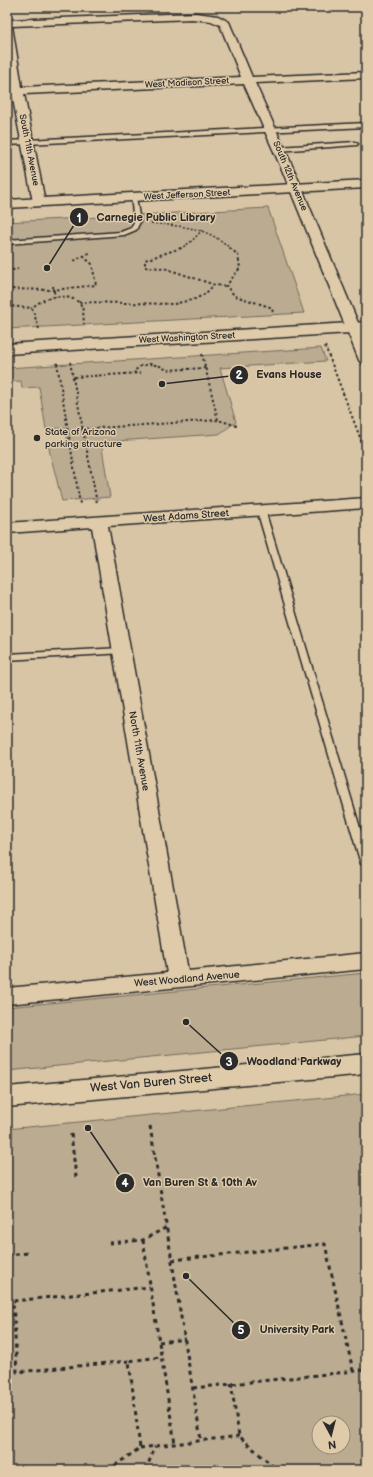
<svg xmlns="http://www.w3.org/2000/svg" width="373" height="1477" font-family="'Balsamiq Sans',sans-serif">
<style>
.green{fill:#bbab91;stroke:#736b5e;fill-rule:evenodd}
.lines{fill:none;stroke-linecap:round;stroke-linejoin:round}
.lane-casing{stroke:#2b2b2b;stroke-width:3}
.street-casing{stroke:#2b2b2b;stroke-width:3}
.secondary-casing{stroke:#2b2b2b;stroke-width:3}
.primary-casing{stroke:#2b2b2b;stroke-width:3}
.path-far2{stroke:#2b2b2b;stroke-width:1.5;stroke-dasharray:2 2;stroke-linecap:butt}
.path-far1{stroke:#2b2b2b;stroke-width:2;stroke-dasharray:2.5 2.5;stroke-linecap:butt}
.path{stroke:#2b2b2b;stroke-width:3;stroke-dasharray:4 4;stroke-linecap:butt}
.lane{fill:#dfcbaa;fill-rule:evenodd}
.street{fill:#dfcbaa;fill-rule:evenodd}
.secondary{fill:#dfcbaa;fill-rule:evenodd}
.primary{fill:#dfcbaa;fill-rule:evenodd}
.poi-dot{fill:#2b2b2b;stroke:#dfcbaa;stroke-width:1.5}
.labels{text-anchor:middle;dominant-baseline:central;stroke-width:3;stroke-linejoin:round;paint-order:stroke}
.far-street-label{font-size:9px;fill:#2b2b2b;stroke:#dfcbaa}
.poi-label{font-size:10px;fill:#2b2b2b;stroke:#dfcbaa;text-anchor:start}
.street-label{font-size:10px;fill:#2b2b2b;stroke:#dfcbaa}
.near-street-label{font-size:12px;fill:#2b2b2b;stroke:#dfcbaa}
.leader{fill:none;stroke:#2b2b2b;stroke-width:1.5}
.callout-dot{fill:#2b2b2b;stroke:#dfcbaa;stroke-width:1.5}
.mark-label{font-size:12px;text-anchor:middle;font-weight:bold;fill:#fff}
.callout-label{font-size:11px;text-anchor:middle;font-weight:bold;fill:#2b2b2b;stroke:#dfcbaa;stroke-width:3;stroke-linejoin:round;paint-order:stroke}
</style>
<rect width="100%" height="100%" fill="#d8c5a5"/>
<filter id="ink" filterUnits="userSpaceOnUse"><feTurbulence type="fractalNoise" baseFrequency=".025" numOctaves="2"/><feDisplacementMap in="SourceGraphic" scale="8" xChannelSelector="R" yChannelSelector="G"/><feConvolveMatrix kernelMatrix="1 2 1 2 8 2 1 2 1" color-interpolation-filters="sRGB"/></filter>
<g filter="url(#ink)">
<path class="green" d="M 268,208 L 304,313 L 7,329 L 7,222 Z
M 321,348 L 326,361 L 220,368 L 236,422 L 219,434 L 101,442 L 110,497 L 62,501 L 48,445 L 68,444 L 66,428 L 46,429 L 39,387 L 22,388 L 21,381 L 7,382 L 7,368 Z
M 366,973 L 366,1036 L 7,1071 L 7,1007 Z
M 366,1094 L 366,1470 L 7,1470 L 7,1129 ZM 319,1423 L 343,1423 L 343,1447 L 319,1447 Z"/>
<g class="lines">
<defs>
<path id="lane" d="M 366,123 L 366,127 L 7,145 L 7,141 Z
M 355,142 L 358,144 L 357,145 L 278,151 L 275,149 L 278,147 Z
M 131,196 L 136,197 L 140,222 L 136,230 L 124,235 L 7,244 L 7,240 L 121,232 L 131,228 L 134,222 Z
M 258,508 L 261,508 L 265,510 L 366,848 L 366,867 L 361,864 L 257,510 Z
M 121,648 L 124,649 L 125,651 L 124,653 L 7,660 L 7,654 Z"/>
<path id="street" d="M 196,13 L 218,16 L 229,22 L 252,77 L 366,72 L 366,78 L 255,83 L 295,172 L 366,342 L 366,364 L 361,363 L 359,360 L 283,172 L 244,84 L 24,94 L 45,202 L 44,205 L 34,205 L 33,202 L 12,94 L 7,94 L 7,88 L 11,87 L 7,62 L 7,20 ZM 192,19 L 211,21 L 220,25 L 241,77 L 22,87 L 12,26 Z
M 366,498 L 366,508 L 108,526 L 188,971 L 366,953 L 366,969 L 7,1004 L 7,988 L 167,973 L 92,527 L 7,533 L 7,523 Z"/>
<path id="secondary" d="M 366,180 L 366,188 L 7,208 L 7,200 Z
M 366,322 L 366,332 L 7,354 L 7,344 Z"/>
<path id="primary" d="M 366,1054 L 366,1074 L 7,1107 L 7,1087 Z"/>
</defs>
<use href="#lane" class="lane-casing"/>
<use href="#street" class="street-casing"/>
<use href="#secondary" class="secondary-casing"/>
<use href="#primary" class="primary-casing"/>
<path class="path-far2" d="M 151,223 C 182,227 207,226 231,249
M 180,249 L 192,241 L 202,230"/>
<path class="path-far1" d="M 181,248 L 145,260 L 145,267 L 164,268 L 215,285 L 226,286
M 230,248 L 238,255 L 240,268 L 226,286 L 235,296 L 270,307 L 274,313
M 74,261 L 89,253 L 86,252
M 7,271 L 18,269
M 53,286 L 55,297
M 7,289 L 53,290 L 96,285 L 92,264 L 84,257
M 79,302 L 174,304 L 195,299 L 205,294 L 214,285
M 7,306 L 32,308
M 39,329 L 32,308 C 44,296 66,292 80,303 L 83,310 L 84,324
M 325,346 L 366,453
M 202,354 L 218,420 L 238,426
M 70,362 L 97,503
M 57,363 L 80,504
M 135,374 L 134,371 L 141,366 L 150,364 L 160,366 L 167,370 L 206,368
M 74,377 L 141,373
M 66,432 L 83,429 L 218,420"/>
<path class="path" d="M 150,1126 L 201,1440
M 71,1134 L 76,1177
M 143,1240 L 175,1444
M 109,1243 L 143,1240 L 167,1227
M 7,1255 L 29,1253
M 172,1260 L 325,1244 L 353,1371
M 159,1342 L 185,1339
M 129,1361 L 17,1372 L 13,1301 L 150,1287
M 231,1383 L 239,1436 L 277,1470
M 193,1388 L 366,1370
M 140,1448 L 239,1436
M 108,1470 L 140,1448 L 129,1361 L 161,1357
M 146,1470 L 155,1446"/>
<use href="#lane" class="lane"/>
<use href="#street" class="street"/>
<use href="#secondary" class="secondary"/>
<use href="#primary" class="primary"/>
</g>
</g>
<circle class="poi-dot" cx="37" cy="438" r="4"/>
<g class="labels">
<g class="far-street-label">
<text transform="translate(187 83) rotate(-3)">West Madison Street</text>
<text transform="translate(29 150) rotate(79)">South 11th Avenue</text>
<text transform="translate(290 176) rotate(67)">South 12th Avenue</text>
<text transform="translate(187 195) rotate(-3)">West Jefferson Street</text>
<text transform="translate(187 338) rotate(-3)">West Washington Street</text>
</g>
<g class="poi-label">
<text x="45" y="432">State of Arizona<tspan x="45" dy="12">parking structure</tspan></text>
</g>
<g class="street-label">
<text transform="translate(186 516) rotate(-4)">West Adams Street</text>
<text transform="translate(139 751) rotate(80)">North 11th Avenue</text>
<text transform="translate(187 979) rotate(-5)">West Woodland Avenue</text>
</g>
<g class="near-street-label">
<text transform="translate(151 1083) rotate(-5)">West Van Buren Street</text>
</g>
</g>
<path class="leader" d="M47 268L79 217M162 384L239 375M186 1022L229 1061M88 1128L125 1183M186 1276L241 1330"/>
<g class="callout-dot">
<circle cx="47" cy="268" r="4"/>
<circle cx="162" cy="384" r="4"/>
<circle cx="186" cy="1022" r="4"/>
<circle cx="88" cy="1128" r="4"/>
<circle cx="186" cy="1276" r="4"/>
<circle cx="79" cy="217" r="10"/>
<circle cx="239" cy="375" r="10"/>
<circle cx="229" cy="1061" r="10"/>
<circle cx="125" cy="1183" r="10"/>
<circle cx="241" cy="1330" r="10"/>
</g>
<g class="mark-label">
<text x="79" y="222">1</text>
<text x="239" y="379">2</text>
<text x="229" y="1066">3</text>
<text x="125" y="1187">4</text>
<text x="241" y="1334">5</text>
</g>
<g class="callout-label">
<text x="156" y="221">Carnegie Public Library</text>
<text x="289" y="378">Evans House</text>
<text x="294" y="1065">Woodland Parkway</text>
<text x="200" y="1186">Van Buren St &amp; 10th Av</text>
<text x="297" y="1333">University Park</text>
</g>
<rect width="373" height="1477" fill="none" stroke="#dfcbaa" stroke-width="24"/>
<rect x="12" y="12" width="349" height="1453" fill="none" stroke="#2b2b2b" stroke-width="1.5" filter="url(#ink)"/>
<g transform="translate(331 1435) rotate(173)"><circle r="19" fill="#dfcbaa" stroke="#978b77"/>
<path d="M0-3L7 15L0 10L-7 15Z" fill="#2b2b2b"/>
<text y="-6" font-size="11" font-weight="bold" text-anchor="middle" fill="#2b2b2b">N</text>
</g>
</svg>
